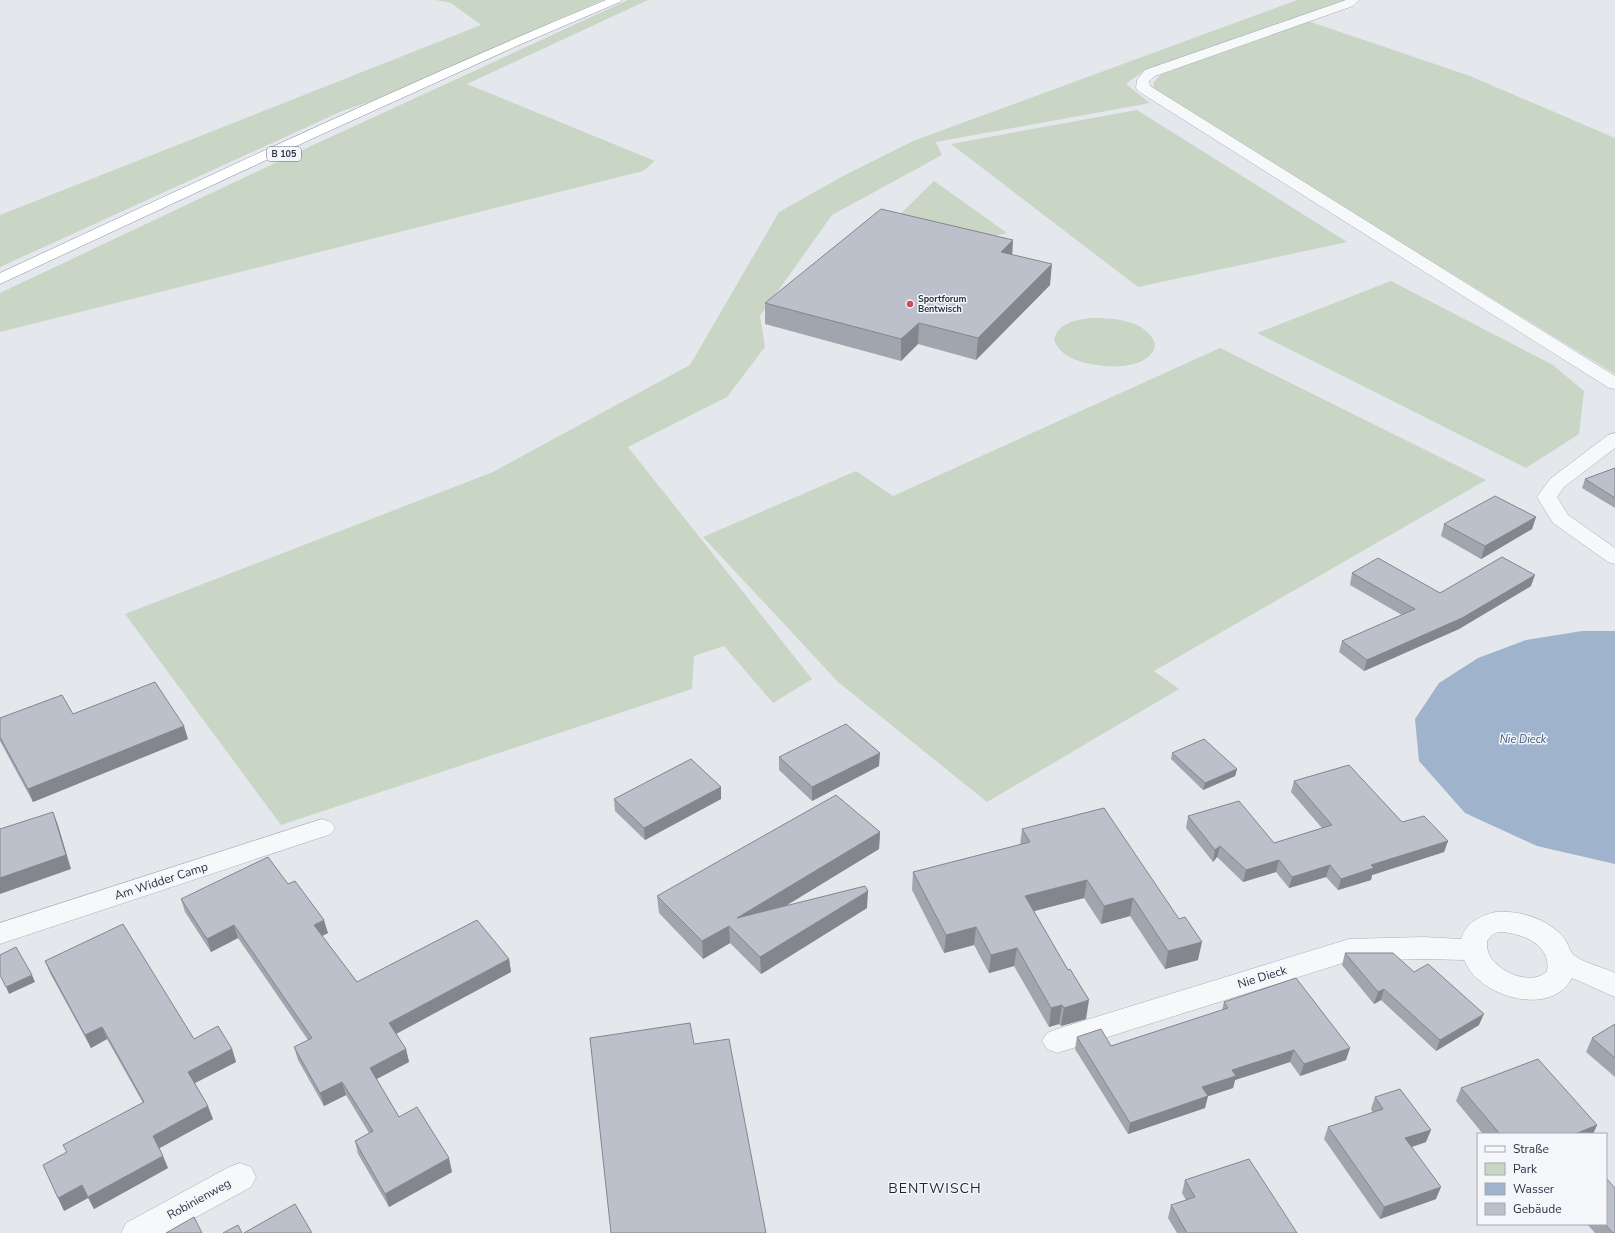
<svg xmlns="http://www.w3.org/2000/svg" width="1615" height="1233" font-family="'Nunito Sans',sans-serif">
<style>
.green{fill:#c9d6c5}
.water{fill:#9fb4cc}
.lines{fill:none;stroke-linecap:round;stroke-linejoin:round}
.minor-casing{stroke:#a9aeb7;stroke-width:1}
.trunk-casing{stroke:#8b94a3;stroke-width:1}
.minor{fill:#f7f8fa;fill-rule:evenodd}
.trunk{fill:#fff;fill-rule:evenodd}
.wall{fill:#a1a5ae}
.shaded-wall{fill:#83868d}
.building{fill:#bbc0ca;stroke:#83868d}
.poi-dot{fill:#d1495b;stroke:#f4f6f9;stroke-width:1.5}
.labels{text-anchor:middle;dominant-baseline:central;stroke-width:3;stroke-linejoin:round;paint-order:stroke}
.shield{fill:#f4f6f9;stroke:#676e7b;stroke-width:1}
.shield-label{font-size:9px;font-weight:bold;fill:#2b3445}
.far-poi-label{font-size:9px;font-weight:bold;fill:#2b3445;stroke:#f4f6f9;text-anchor:start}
.water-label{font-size:11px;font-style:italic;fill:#34527a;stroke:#f4f6f9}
.near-street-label{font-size:12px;fill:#2b3445;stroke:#f4f6f9}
.near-quarter-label{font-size:14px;letter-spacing:1px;fill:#1d2536;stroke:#f4f6f9}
</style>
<rect width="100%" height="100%" fill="#e4e7ec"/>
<path class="green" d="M 436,0 L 603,0 L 390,95 L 342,111 L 0,267 L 0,215 L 481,25 L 451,3 Z
M 628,0 L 648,0 L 467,84 L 655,161 L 643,171 L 0,332 L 0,293 L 309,147 Z
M 1297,0 L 1346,0 L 1145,70 L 1126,84 L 1150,103 L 936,142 L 942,155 L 832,215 L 760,316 L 765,347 L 727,397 L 628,447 L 812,679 L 773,703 L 724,646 L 694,656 L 692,689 L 281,825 L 125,614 L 493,472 L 690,365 L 779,212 L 845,175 L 913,141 Z
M 1308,21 L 1470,76 L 1615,138 L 1615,374 L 1153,90 L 1154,82 L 1160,75 L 1206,57 Z
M 1137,110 L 1347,242 L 1138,287 L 951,144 Z
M 934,181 L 1007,233 L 978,240 L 891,223 Z
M 1391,281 L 1553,365 L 1584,391 L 1579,434 L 1526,468 L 1257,333 Z
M 1091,318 C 1111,318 1141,319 1153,339 C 1157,346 1154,352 1148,357 C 1131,372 1086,367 1068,356 C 1061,352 1057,347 1054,340 C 1058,323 1075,320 1091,318 Z
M 1220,348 L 1486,480 L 1154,671 L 1179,689 L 987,802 L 838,682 L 703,537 L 856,471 L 893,496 Z"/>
<path class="water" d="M 1582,631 L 1615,631 L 1615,864 L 1537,846 L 1465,813 L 1419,761 L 1415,719 L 1439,683 L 1478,658 L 1526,640 Z"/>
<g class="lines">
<defs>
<path id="minor" d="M 1346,0 L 1359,0 L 1353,6 L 1155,76 L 1149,81 L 1150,86 L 1615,376 L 1615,389 L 1609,388 L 1138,91 L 1136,88 L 1137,80 L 1145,70 Z
M 1615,433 L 1615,448 L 1564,487 L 1557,497 L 1568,515 L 1615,548 L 1615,564 L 1608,562 L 1553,523 L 1537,497 L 1550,479 L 1608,435 Z
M 322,819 L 331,822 L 335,828 L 331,834 L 0,944 L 0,923 Z
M 1496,912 C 1519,910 1549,919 1564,938 C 1568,943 1570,953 1575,956 C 1582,962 1605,968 1615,973 L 1615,997 L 1572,978 C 1554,1012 1502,1001 1479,980 C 1472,975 1468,968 1464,960 L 1424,959 L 1349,961 L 1057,1053 L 1047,1049 L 1042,1041 L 1047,1033 L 1057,1029 L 1349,939 L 1424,937 L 1461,939 C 1467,922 1479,916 1496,912 ZM 1498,932 C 1520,932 1552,944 1547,971 C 1532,987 1497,972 1489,954 C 1487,950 1487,946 1487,941 L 1492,935 Z
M 240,1163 L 251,1167 L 256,1177 L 251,1187 L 167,1233 L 121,1233 L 126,1223 L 229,1167 Z"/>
<path id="trunk" d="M 606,0 L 622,0 L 620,2 L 519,45 L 318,136 L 0,284 L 0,273 C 201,180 401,85 606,0 Z"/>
</defs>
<use href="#minor" class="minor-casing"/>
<use href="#trunk" class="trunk-casing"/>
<use href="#minor" class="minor"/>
<use href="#trunk" class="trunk"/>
</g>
<path class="wall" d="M 1012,255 L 1050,285 L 976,360 L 918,344 L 901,361 L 765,324 L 765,303 Z
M 1615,468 L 1615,508 L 1582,488 L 1585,479 Z
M 1536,517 L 1532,529 L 1481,559 L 1441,536 L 1444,524 Z
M 1352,573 L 1440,593 L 1531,586 L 1459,629 L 1364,671 L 1339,652 L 1342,641 L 1402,615 L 1350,585 Z
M 73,714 L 188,739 L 33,802 L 0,741 L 0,718 Z
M 1172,753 L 1237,769 L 1235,776 L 1203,790 L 1171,759 Z
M 779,757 L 879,766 L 812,801 L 779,770 Z
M 1294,781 L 1402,822 L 1448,841 L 1444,852 L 1372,875 L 1371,880 L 1338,890 L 1326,877 L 1289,888 L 1276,872 L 1243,882 L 1217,857 L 1213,862 L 1186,828 L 1188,816 L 1274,843 L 1322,828 L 1291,792 Z
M 721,787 L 721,799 L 645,840 L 615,811 L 614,799 Z
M 1104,808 L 1198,960 L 1165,969 L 1130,916 L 1101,924 L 1084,898 L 1034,911 L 1086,1019 L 1061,1026 L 1059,1024 L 1049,1027 L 1014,966 L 989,973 L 974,945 L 944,953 L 912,890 L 913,872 L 1020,845 L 1022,829 Z
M 880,832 L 879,849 L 787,905 L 867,908 L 761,974 L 730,943 L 703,959 L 659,913 L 657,896 Z
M 288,884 L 328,933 L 322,936 L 357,982 L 509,959 L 511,972 L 396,1034 L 406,1049 L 409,1062 L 376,1079 L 399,1117 L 452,1172 L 389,1207 L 358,1154 L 355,1141 L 369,1133 L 346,1095 L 324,1106 L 298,1060 L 294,1047 L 308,1040 L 238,938 L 211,952 L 185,912 L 181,899 Z
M 1345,953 L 1414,972 L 1479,1025 L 1436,1051 L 1381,1000 L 1374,1004 L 1342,965 Z
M 45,961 L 194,1039 L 232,1049 L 236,1062 L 195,1083 L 213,1119 L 159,1148 L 168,1168 L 94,1209 L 88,1198 L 64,1211 L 143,1103 L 107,1039 L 91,1048 L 50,973 Z
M 1224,1002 L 1346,1060 L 1300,1076 L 1290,1062 L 1235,1080 L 1233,1088 L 1208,1096 L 1205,1108 L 1128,1134 L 1075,1049 L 1077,1037 L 1111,1046 L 1222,1010 Z
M 1615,1024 L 1615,1077 L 1586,1052 L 1592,1038 Z
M 1461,1088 L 1597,1125 L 1593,1134 L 1483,1134 L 1456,1101 Z
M 1375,1097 L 1426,1142 L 1411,1147 L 1436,1199 L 1380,1219 L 1324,1139 L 1328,1127 L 1373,1113 L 1371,1109 Z
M 1185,1180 L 1297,1233 L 1177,1233 L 1168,1218 L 1171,1205 L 1186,1200 L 1182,1193 Z
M 1587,1224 L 1606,1224 L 1615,1233 L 1595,1233 Z"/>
<path class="shaded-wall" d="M 1013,240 L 1012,260 L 1001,252 Z
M 1052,264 L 1050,285 L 976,360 L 978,338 Z
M 919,323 L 918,344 L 901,361 L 901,339 Z
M 1536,517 L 1532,529 L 1481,559 L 1485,546 Z
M 1535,575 L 1531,586 L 1459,629 L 1364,671 L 1367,660 Z
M 184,726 L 188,739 L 33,802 L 28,789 Z
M 880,753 L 879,766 L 812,801 L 812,787 Z
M 1237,769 L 1235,776 L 1203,790 L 1205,783 Z
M 721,787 L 721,799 L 645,840 L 644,828 Z
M 53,812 L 58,825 L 71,869 L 0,894 L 0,878 Z
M 880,832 L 879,849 L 738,935 L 737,918 Z
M 1448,841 L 1444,852 L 1372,875 L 1371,880 L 1338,890 L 1341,879 L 1371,865 Z
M 1220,846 L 1217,857 L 1213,862 L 1215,850 Z
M 1279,860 L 1276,872 L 1243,882 L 1246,870 Z
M 1330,865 L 1326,877 L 1289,888 L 1292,877 Z
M 1087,880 L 1084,898 L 1023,914 L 1025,896 Z
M 868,891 L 867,908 L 761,974 L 760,957 Z
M 1133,898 L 1130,916 L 1101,924 L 1104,906 Z
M 324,920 L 328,933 L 318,938 L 314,925 Z
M 234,925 L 238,938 L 211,952 L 207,939 Z
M 729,926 L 730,943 L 703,959 L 702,941 Z
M 976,927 L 974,945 L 944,953 L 946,935 Z
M 1202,942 L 1198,960 L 1165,969 L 1168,951 Z
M 1017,948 L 1014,966 L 989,973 L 991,955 Z
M 509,959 L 511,972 L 392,1036 L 389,1023 Z
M 32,975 L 35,982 L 9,994 L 6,987 Z
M 1384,989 L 1381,1000 L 1374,1004 L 1378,992 Z
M 1089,1000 L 1086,1019 L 1061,1026 L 1064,1008 Z
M 1062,1005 L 1059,1024 L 1049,1027 L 1051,1008 Z
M 1484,1014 L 1479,1025 L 1436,1051 L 1440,1040 Z
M 102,1027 L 107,1039 L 91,1048 L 85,1035 Z
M 1350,1048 L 1346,1060 L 1300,1076 L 1304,1064 Z
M 232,1049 L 236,1062 L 193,1084 L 188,1072 Z
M 406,1049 L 409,1062 L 373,1081 L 370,1068 Z
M 1294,1050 L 1290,1062 L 1235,1080 L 1233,1088 L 1200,1099 L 1202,1087 L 1232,1070 Z
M 342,1082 L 346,1095 L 324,1106 L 320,1093 Z
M 1208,1096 L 1205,1108 L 1128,1134 L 1130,1123 Z
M 208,1106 L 213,1119 L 158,1149 L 153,1136 Z
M 1597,1125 L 1593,1134 L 1575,1134 Z
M 1431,1130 L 1426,1142 L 1400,1151 L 1405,1138 Z
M 163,1156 L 168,1168 L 94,1209 L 88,1197 Z
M 449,1158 L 452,1172 L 389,1207 L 385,1194 Z
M 82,1185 L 88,1198 L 64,1211 L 58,1198 Z
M 1441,1187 L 1436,1199 L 1380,1219 L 1384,1207 Z"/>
<path class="building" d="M 881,209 L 1013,240 L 1001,252 L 1052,264 L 978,338 L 919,323 L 901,339 L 765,303 Z
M 1615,468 L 1615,498 L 1585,479 Z
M 1495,496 L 1536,517 L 1485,546 L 1444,524 Z
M 1502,557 L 1535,575 L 1462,618 L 1367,660 L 1342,641 L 1415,609 L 1352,573 L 1378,558 L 1440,593 Z
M 155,682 L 184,726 L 28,789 L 0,737 L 0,718 L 62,695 L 73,714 Z
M 846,724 L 880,753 L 812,787 L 779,757 Z
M 1204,739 L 1237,769 L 1205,783 L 1172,753 Z
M 691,759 L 721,787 L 644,828 L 614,799 Z
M 1349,765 L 1402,822 L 1424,816 L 1448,841 L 1371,865 L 1374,868 L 1341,879 L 1330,865 L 1292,877 L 1279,860 L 1246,870 L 1220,846 L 1215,850 L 1188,816 L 1239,801 L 1274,843 L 1332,825 L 1294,781 Z
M 836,795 L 880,832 L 737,918 L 865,886 L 868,891 L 760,957 L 729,926 L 702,941 L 657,896 Z
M 1104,808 L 1179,919 L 1185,917 L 1202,942 L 1168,951 L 1133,898 L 1104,906 L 1087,880 L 1025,896 L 1068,970 L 1070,969 L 1089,1000 L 1064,1008 L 1062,1005 L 1051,1008 L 1017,948 L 991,955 L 976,927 L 946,935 L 913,872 L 1030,842 L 1022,829 Z
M 53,812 L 66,855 L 0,878 L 0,829 Z
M 268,857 L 288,884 L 295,881 L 324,920 L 314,925 L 357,982 L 477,920 L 509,959 L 389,1023 L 406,1049 L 370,1068 L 399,1117 L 417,1107 L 449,1158 L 385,1194 L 355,1141 L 373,1131 L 342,1082 L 320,1093 L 294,1047 L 312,1038 L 234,925 L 207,939 L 181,899 Z
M 123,924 L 194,1039 L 218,1026 L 232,1049 L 188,1072 L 208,1106 L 153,1136 L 163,1156 L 88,1197 L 82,1185 L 58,1198 L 43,1165 L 67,1152 L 63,1145 L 144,1102 L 102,1027 L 85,1035 L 45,961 Z
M 16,947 L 32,975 L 6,987 L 0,975 L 0,955 Z
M 1345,953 L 1393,953 L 1414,972 L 1428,964 L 1484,1014 L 1440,1040 L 1384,989 L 1378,992 Z
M 1296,978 L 1350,1048 L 1304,1064 L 1294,1050 L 1232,1070 L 1236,1076 L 1202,1087 L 1208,1096 L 1130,1123 L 1077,1037 L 1101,1029 L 1111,1046 L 1228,1008 L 1224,1002 Z
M 690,1023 L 694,1044 L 729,1039 L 766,1233 L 611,1233 L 590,1038 Z
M 1615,1024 L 1615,1058 L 1592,1038 Z
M 1538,1059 L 1597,1125 L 1575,1134 L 1500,1134 L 1461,1088 Z
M 1400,1089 L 1431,1130 L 1405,1138 L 1441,1187 L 1384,1207 L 1328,1127 L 1383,1109 L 1375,1097 Z
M 1249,1159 L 1297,1233 L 1187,1233 L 1171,1205 L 1195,1197 L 1185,1180 Z
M 1606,1178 L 1615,1188 L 1615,1233 L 1613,1233 L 1605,1224 L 1606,1224 Z
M 295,1204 L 312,1233 L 244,1233 Z
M 194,1217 L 202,1233 L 166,1233 Z
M 238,1225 L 242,1233 L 223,1233 Z"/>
<circle class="poi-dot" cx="910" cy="304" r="4"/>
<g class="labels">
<rect class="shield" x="267" y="147" width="34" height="14" rx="3"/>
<g class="shield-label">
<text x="284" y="154">B 105</text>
</g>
<g class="far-poi-label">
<text x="918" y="299">Sportforum<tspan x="918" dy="10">Bentwisch</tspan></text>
</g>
<g class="water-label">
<text x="1523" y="739">Nie Dieck</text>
</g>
<g class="near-street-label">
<text transform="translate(161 881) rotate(-18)">Am Widder Camp</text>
<text transform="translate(1262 977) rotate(-17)">Nie Dieck</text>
<text transform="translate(199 1199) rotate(-29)">Robinienweg</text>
</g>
<g class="near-quarter-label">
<text x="935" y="1188">BENTWISCH</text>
</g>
</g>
<rect x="1477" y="1133" width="130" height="92" fill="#f4f6f9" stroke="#a4a8b1"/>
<rect x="1485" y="1146" width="20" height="6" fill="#f7f8fa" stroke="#a4a8b1"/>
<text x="1513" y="1153" font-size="12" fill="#2b3445">Straße</text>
<rect x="1485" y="1163" width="20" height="12" fill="#c9d6c5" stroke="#a4a8b1"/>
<text x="1513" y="1173" font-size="12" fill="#2b3445">Park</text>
<rect x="1485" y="1183" width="20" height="12" fill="#9fb4cc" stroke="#a4a8b1"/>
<text x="1513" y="1193" font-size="12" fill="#2b3445">Wasser</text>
<rect x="1485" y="1203" width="20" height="12" fill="#bbc0ca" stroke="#a4a8b1"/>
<text x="1513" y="1213" font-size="12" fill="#2b3445">Gebäude</text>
</svg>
